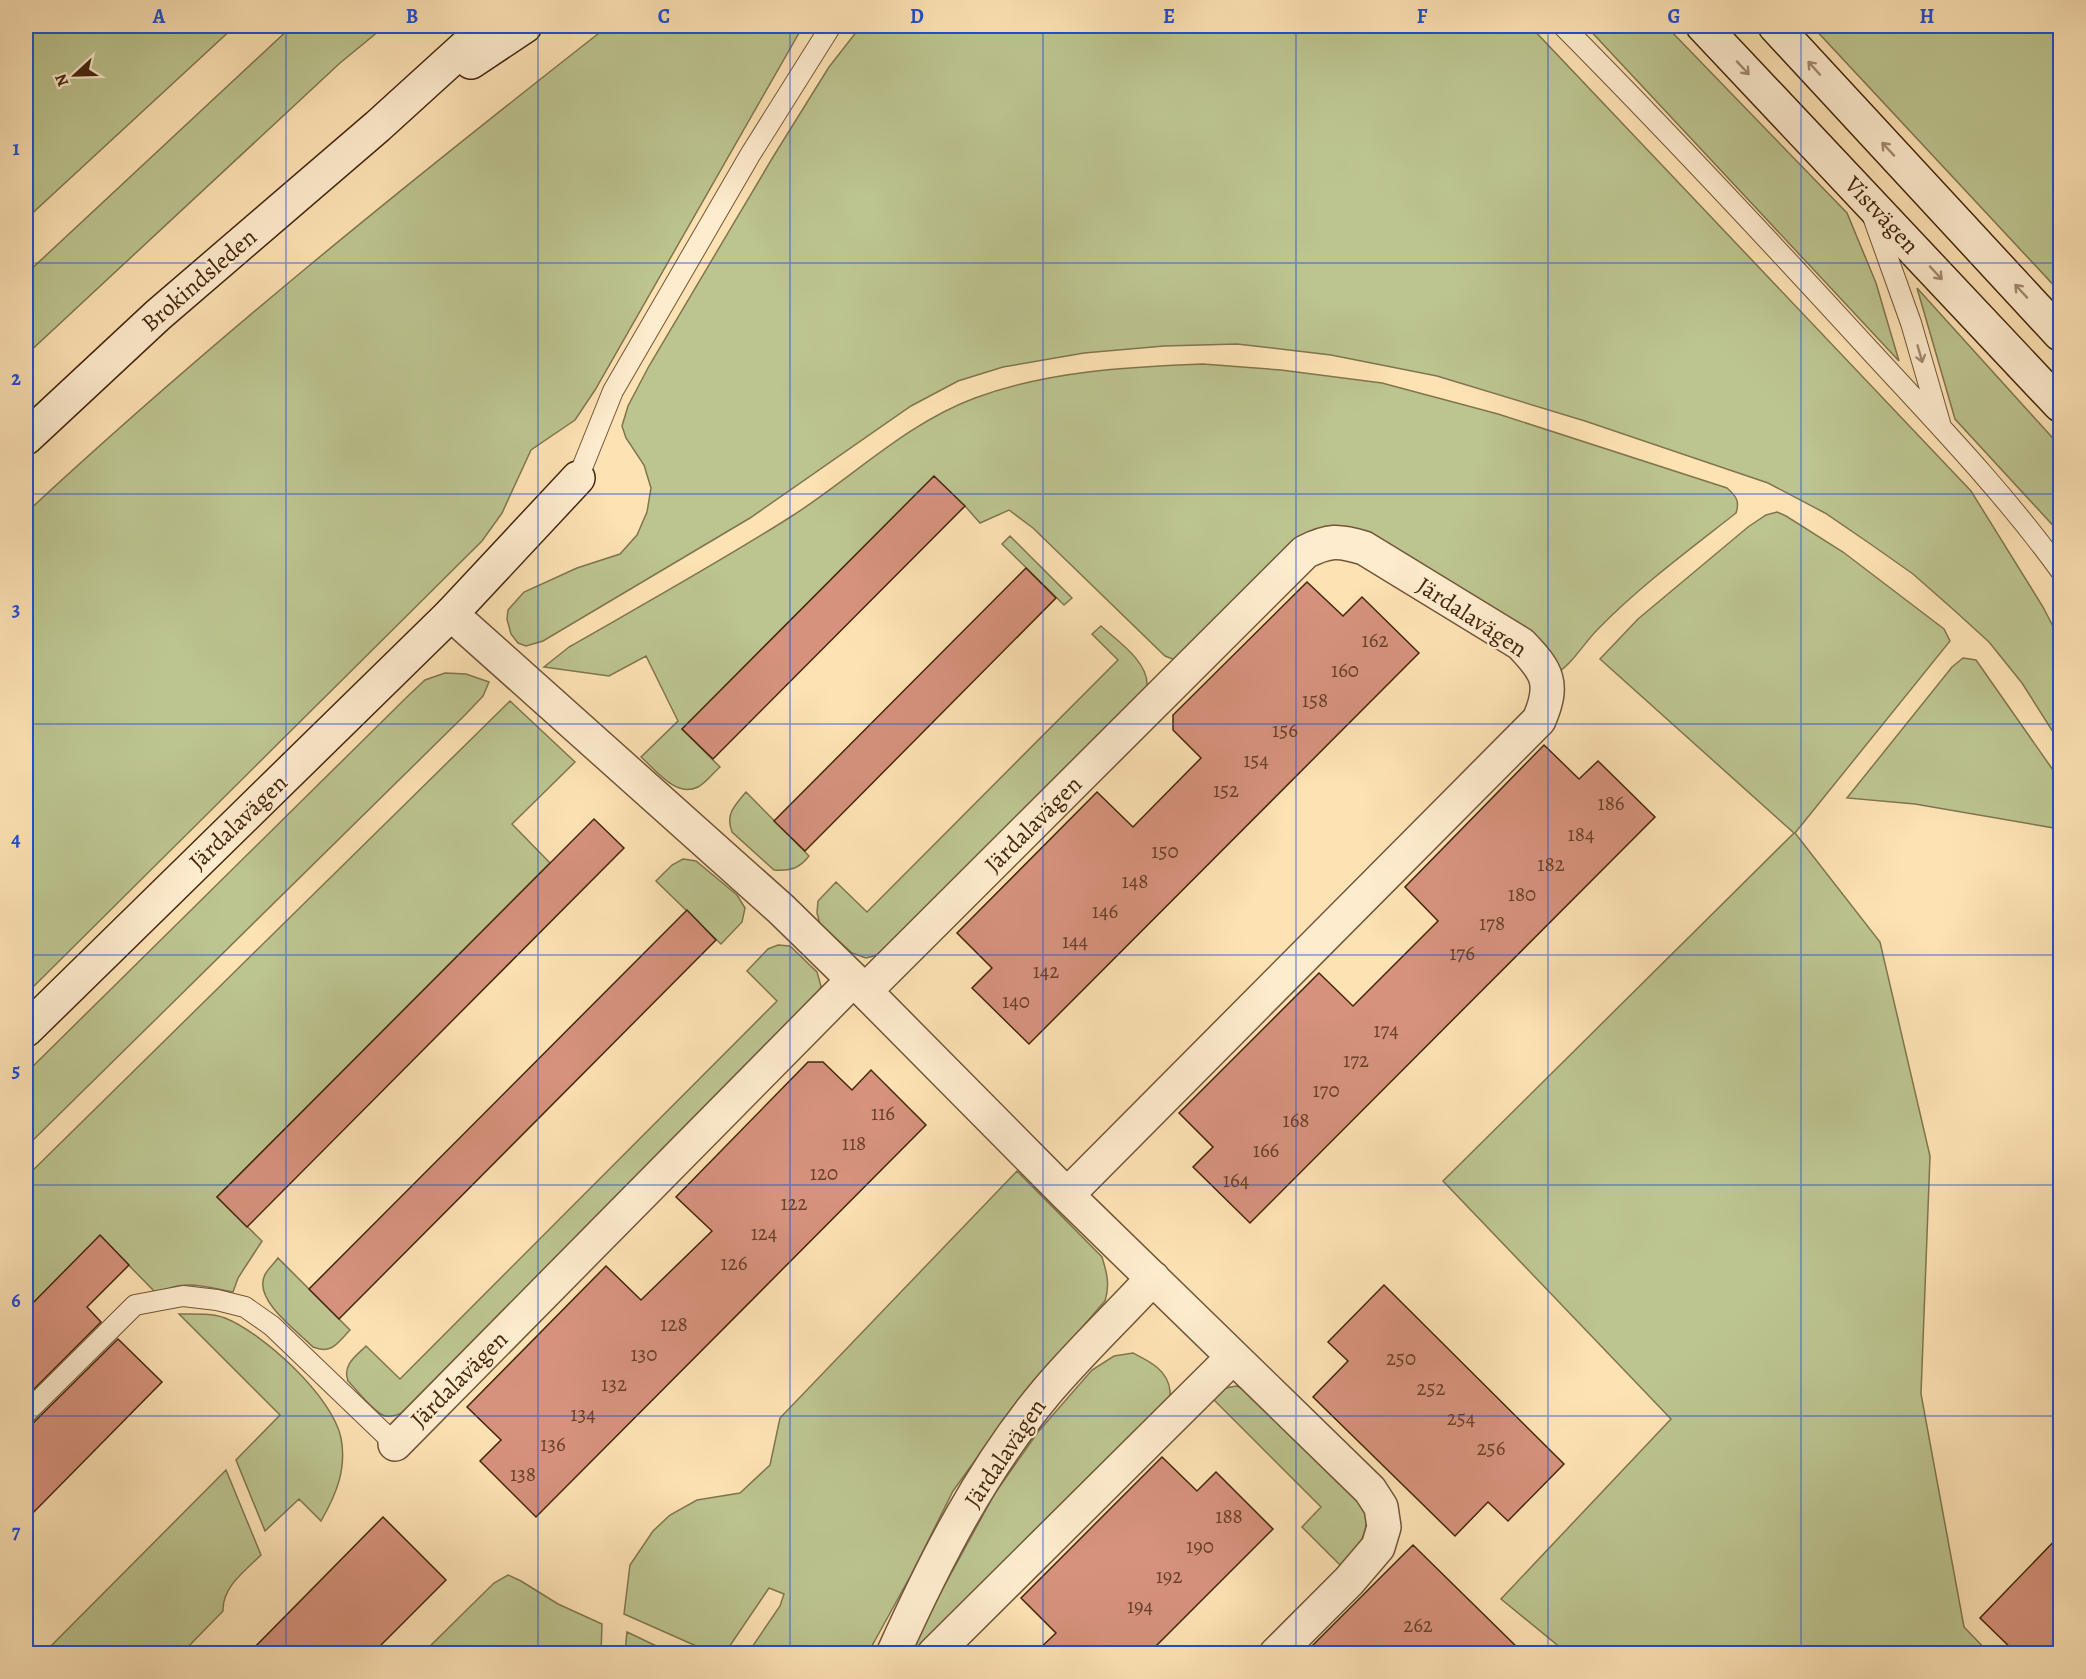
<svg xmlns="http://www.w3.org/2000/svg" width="2086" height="1679" font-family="Alegreya,serif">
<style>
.green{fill:#bcc490;stroke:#80754f;stroke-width:1.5}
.building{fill:#d6927c;stroke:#45260e;stroke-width:1.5}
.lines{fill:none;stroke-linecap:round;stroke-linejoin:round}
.lane-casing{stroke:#735538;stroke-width:22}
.street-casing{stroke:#735538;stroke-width:36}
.secondary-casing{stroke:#45260e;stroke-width:36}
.lane{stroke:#feecce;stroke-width:20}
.street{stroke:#feecce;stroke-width:33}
.secondary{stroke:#feecce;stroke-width:33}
.oneway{stroke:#a2896e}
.grid{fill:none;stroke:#1d4ed8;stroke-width:1.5;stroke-opacity:0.55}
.labels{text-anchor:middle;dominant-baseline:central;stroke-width:4.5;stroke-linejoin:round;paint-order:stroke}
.number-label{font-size:21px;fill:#69412a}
.street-label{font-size:24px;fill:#45260e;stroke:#feecce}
.neatline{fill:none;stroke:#1d4ed8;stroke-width:2}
.grid-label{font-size:20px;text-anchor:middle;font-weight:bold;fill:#1d4ed8}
</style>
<rect width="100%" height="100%" fill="#fde2b4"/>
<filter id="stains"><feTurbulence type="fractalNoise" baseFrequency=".00333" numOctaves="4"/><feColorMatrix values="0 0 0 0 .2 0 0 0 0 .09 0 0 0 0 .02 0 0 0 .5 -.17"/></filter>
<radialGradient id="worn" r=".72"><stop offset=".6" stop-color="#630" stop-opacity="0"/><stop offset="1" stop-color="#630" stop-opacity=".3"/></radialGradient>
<path class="green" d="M 26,26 L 235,26 L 26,219 Z
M 292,26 L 385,26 L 340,63 L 26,355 L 26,274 Z
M 608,26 L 803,26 L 595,390 L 575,420 L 531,450 L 502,513 L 482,541 L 26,994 L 26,513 C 211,341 409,182 608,26 Z
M 861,26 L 1530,26 L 1971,491 L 2043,607 L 2060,640 L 2060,743 L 2022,683 L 1989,642 L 1955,611 L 1913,574 L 1869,543 L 1825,513 L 1768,483 L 1585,421 L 1437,376 L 1331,355 L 1237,344 L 1164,346 L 1084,353 L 1003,367 L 958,381 L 911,406 L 750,518 L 543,641 L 526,646 L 518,643 L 511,634 L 507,619 L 508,610 L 524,592 L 577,568 L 620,554 L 637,535 L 647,512 L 651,488 L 644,465 L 626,438 L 622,426 L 628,406 L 649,366 L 773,157 L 829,67 Z
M 1586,26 L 1666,26 L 1847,213 L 1876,283 L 1899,361 Z
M 1812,26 L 2060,26 L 2060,292 Z
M 1917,288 L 2060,446 L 2060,533 L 1955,419 Z
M 1203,364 L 1281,370 L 1382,383 L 1498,414 L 1727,488 C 1736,496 1740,501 1736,513 C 1689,550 1640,586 1598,629 C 1583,644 1572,665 1554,675 L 1354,535 L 1175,660 L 1165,656 L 1033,528 L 1009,510 L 980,523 L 965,506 L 682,729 L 720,767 C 713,773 706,783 698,787 C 676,798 656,770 641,757 L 678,721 L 646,656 L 609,676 L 544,667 L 569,647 C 644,604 720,562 792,516 C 853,477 907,423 975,398 C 1048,371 1127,367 1203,364 Z
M 1777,512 L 1786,516 L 1843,552 L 1944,629 L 1950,641 L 1795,833 L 1880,942 L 1930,1156 L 1921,1394 L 1964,1627 L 1989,1653 L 1567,1653 L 1501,1599 L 1671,1419 L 1443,1181 L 1794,833 L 1600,659 L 1638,619 L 1748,527 L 1766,515 Z
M 1010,536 L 1072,598 L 1064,605 L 1002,544 Z
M 1101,626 C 1116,640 1148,661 1147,685 C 1147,689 1144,695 1143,699 L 891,946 L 877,955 L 866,958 L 852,953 L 820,924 L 817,913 L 818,901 L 836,882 L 867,912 L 1118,660 L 1092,634 Z
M 1963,658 L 1976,660 L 2060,780 L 2060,829 L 1915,804 L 1847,798 L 1952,667 Z
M 445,673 L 466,674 L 489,682 L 483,696 L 465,715 L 26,1147 L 26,1073 L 409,695 L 425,680 Z
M 510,701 L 575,762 L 512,824 L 550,863 L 217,1197 L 262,1241 L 238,1278 L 233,1292 C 206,1287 183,1278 157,1294 L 100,1236 L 26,1310 L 26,1177 Z
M 746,792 L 809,856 C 799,869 790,871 774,870 L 732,832 C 725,814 735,805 746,792 Z
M 683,859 L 696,861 L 737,895 L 745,908 L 742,922 L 721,944 L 656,881 L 672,865 Z
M 778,945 L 790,946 L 817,972 L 821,986 L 817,998 L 409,1410 C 402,1413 393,1418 385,1416 C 374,1413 356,1389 348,1381 C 342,1365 356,1356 366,1346 L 400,1379 L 777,1001 L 747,971 L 768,949 Z
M 1017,1171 L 1102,1257 C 1107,1273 1110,1285 1105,1301 L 1018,1401 L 953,1491 L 911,1575 L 868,1653 L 748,1653 L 780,1606 L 784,1594 L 769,1588 L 725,1653 L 712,1653 L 624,1614 L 630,1565 L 653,1531 L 670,1515 L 697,1500 L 740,1493 L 770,1465 L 780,1418 Z
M 278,1258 L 350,1330 C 338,1342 332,1355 313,1347 C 297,1331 255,1301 264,1277 C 266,1270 274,1264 278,1258 Z
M 179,1314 C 194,1314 211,1313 225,1318 C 263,1333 333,1397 341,1438 C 347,1469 336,1495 321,1521 L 299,1499 L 265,1531 L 236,1460 L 280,1415 Z
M 1133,1353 C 1149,1361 1168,1370 1170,1391 C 1171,1396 1168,1404 1167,1410 L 927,1653 L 907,1654 L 995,1493 L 1038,1432 L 1092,1370 L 1114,1356 Z
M 1236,1386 L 1248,1390 C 1266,1408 1363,1498 1366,1514 C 1369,1536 1355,1551 1341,1566 L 1302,1527 L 1321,1507 L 1211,1397 L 1226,1388 Z
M 226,1470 L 261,1555 C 245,1571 222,1587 223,1611 L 182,1653 L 44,1653 Z
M 508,1575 L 521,1581 L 558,1604 L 602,1624 L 601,1653 L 423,1653 L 494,1583 Z
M 627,1632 L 671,1653 L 625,1653 Z"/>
<path class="building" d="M 934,476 L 965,506 L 713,759 L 682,729 Z
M 1026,568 L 1056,598 L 805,851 L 774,821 Z
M 1307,582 L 1343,616 L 1362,597 L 1419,653 L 1029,1044 L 972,988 L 992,968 L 957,933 L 1097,792 L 1133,827 L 1201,758 L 1173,730 L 1173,715 Z
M 1544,745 L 1579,779 L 1598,761 L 1655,817 L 1250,1223 L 1193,1167 L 1213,1147 L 1179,1113 L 1319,973 L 1353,1006 L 1438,921 L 1405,887 Z
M 594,819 L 624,848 L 247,1227 L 217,1197 Z
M 687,910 L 716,940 L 339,1319 L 309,1289 Z
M 808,1062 L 823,1062 L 852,1090 L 871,1070 L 926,1125 L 536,1517 L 480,1461 L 501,1440 L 467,1407 L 606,1266 L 641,1300 L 712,1231 L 676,1197 Z
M 100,1235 L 129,1265 L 87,1307 L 101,1322 L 26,1397 L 26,1310 Z
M 1384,1285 L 1564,1464 L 1508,1521 L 1488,1502 L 1455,1536 L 1313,1397 L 1348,1361 L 1328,1342 Z
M 118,1339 L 162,1382 L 26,1520 L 26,1425 L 34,1422 Z
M 1162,1457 L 1197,1491 L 1216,1472 L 1273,1529 L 1149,1653 L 1035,1653 L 1056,1633 L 1021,1598 Z
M 383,1517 L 446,1580 L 373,1653 L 249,1653 Z
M 2061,1534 L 2061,1653 L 2016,1653 L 1980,1618 Z
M 1413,1545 L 1523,1653 L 1305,1653 Z"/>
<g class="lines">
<defs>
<path id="lane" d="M 1563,26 C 1666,130 1766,237 1865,345 C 1932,418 2002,490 2060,570
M 1872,214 L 1911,323 L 1940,423
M 578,478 L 613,391 L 750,155 L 831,26
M 26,1413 L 135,1305 L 183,1296 L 217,1300 L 245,1307 L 272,1326 L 395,1444"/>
<path id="street" d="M 451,614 L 781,909 L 865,991 L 1067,1195 L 1370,1490 L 1381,1507 L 1384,1527 L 1378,1547 L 1349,1581 L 1276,1654
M 865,991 L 1305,552 C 1329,540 1338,540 1364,548 L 1521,644 C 1547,671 1555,683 1539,720 L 1067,1195
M 395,1444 L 853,980
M 893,1654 C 935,1561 981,1470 1047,1391 C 1080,1352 1118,1316 1153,1278
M 934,1654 L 1233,1357"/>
<path id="secondary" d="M 1703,26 L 2060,405
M 1775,26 L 2060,334
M 471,62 L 525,26
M 26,438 L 158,315 L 378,126 L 488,26
M 26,1030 L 451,614 L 578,478"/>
</defs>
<use href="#lane" class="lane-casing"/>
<use href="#street" class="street-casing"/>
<use href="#secondary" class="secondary-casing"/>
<use href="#lane" class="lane"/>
<use href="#street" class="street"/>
<use href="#secondary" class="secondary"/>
</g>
<defs><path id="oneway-shaft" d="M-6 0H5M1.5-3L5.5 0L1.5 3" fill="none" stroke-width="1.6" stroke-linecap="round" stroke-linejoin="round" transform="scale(1.5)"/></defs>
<g class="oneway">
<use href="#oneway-shaft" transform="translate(1743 68) rotate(47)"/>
<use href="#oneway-shaft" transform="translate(1814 68) rotate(-132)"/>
<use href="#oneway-shaft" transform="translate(1888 149) rotate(-133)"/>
<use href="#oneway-shaft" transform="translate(1936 273) rotate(47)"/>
<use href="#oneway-shaft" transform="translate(2021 291) rotate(-133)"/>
<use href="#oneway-shaft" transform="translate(1920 354) rotate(74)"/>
</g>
<path class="grid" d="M 286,26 L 286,1654M 538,26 L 538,1654M 790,26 L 790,1654M 1043,26 L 1043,1654M 1296,26 L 1296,1654M 1548,26 L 1548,1654M 1801,26 L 1801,1654M 26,263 L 2060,263M 26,494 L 2060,494M 26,724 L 2060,724M 26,955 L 2060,955M 26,1185 L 2060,1185M 26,1416 L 2060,1416"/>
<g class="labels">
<g class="number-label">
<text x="1375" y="640">162</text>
<text x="1345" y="670">160</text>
<text x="1315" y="700">158</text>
<text x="1285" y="730">156</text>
<text x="1256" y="760">154</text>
<text x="1226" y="790">152</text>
<text x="1611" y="803">186</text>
<text x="1581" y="834">184</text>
<text x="1165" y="851">150</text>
<text x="1551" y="864">182</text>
<text x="1135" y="881">148</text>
<text x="1522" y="894">180</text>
<text x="1105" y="911">146</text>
<text x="1492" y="923">178</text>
<text x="1075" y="941">144</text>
<text x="1462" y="953">176</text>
<text x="1046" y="971">142</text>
<text x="1016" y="1001">140</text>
<text x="1386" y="1030">174</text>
<text x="1356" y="1060">172</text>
<text x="1326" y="1090">170</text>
<text x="883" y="1113">116</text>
<text x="1296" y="1120">168</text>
<text x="854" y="1143">118</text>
<text x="1266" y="1150">166</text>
<text x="824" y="1173">120</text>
<text x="1236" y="1180">164</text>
<text x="794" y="1203">122</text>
<text x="764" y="1233">124</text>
<text x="734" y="1263">126</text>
<text x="674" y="1324">128</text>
<text x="644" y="1354">130</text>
<text x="1401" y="1358">250</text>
<text x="614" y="1384">132</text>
<text x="1431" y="1388">252</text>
<text x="583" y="1414">134</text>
<text x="1461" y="1418">254</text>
<text x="553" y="1444">136</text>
<text x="1491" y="1448">256</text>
<text x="523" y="1474">138</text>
<text x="1229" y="1516">188</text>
<text x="1200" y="1546">190</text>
<text x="1169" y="1576">192</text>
<text x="1140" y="1606">194</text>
<text x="1418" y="1625">262</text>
</g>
<g class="street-label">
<text transform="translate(1882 215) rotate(47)">Vistvägen</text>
<text transform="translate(199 280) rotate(-41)">Brokindsleden</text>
<text transform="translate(1472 617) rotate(33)">Järdalavägen</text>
<text transform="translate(238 822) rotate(-44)">Järdalavägen</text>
<text transform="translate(1033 824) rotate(-45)">Järdalavägen</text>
<text transform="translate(459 1379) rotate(-45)">Järdalavägen</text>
<text transform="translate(1005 1453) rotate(-56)">Järdalavägen</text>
</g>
</g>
<rect width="2086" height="1679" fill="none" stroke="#fde2b4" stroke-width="66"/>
<g transform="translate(75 75) rotate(248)" stroke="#feecce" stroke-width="4.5" paint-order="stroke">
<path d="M0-4.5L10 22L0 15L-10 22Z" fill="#45260e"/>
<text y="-9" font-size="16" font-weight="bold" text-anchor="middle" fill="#45260e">N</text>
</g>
<rect x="33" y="33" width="2020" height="1613" class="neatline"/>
<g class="grid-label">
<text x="159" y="23">A</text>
<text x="412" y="23">B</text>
<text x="664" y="23">C</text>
<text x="917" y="23">D</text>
<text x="1169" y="23">E</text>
<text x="1422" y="23">F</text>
<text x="1674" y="23">G</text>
<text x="1927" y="23">H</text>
<text x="16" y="155">1</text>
<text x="16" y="385">2</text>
<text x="16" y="616">3</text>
<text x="16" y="846">4</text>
<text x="16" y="1077">5</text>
<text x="16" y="1307">6</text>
<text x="16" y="1538">7</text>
</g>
<rect width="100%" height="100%" filter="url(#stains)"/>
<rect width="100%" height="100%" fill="url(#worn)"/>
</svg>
